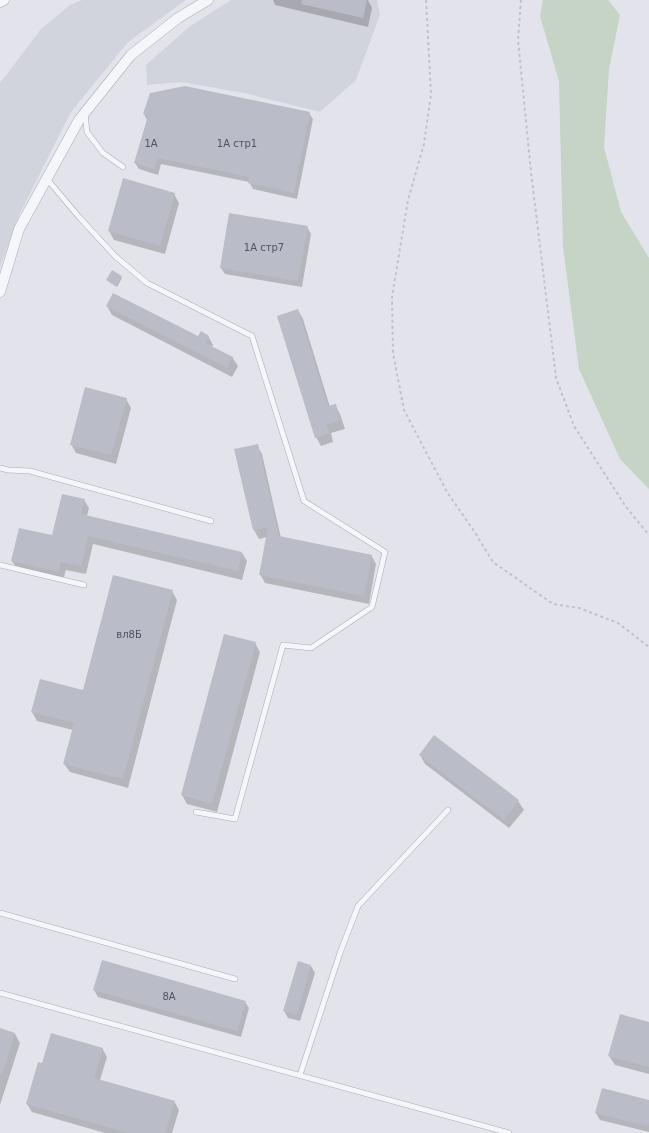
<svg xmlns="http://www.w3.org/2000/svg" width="649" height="1133" font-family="'DejaVu Sans',sans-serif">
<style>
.built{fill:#d1d3dd}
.green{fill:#c5d4c4}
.shadow{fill:#0003}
.building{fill:#babdc8}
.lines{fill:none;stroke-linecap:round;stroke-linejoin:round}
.lane-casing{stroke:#a8aab5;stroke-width:6}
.street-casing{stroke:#a8aab5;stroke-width:11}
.path{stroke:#c0c2ca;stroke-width:2;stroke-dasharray:3 3;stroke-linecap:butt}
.lane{stroke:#f5f6f9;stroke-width:5}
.street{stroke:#f5f6f9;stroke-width:10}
.labels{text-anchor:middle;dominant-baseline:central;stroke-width:4;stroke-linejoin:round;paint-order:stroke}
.number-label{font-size:10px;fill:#4f5264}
</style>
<rect width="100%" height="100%" fill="#e3e4eb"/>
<path class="built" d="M 82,0 L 186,0 L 128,42 L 71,112 L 19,215 L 0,267 L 0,83 L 41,29 L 70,5 Z
M 231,0 L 377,0 L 380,15 L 356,80 L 320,112 L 244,93 L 181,82 L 147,85 L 146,65 L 189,27 Z"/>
<path class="green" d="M 543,0 L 608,0 L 620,15 L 609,69 L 604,147 L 621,212 L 649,258 L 649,489 L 620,459 L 579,369 L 563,247 L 559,81 L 540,16 Z"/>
<path class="shadow" d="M 273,0 L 368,0 L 372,8 L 368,27 L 275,5 Z
M 309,113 L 313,119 L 297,199 L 253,189 L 249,182 L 161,164 L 158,175 L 139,169 L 135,163 L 147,120 L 144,114 Z
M 174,194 L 179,203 L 165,254 L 114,240 L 109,231 Z
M 307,227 L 311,234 L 302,287 L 225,274 L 221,268 Z
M 121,277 L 122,278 L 117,287 L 109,282 L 108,280 Z
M 107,306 L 199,338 L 208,336 L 213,345 L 212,347 L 232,357 L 238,366 L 232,377 L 112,315 Z
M 298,310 L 303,319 L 330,407 L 335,405 L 340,414 L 345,429 L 331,433 L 333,442 L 321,446 L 316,437 Z
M 126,399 L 131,408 L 116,464 L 76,453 L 71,444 Z
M 257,445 L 262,454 L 281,538 L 371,555 L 376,564 L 369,604 L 265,583 L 260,574 L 267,537 L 259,539 L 254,530 L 236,450 Z
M 84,500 L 89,508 L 87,516 L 242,553 L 247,561 L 242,580 L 93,544 L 86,574 L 66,570 L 63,580 L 17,569 L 12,561 L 53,537 Z
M 172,591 L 177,600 L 128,788 L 70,772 L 64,764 L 73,730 L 37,721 L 32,712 L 84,691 Z
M 255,643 L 260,652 L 217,812 L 187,804 L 182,795 Z
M 434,737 L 518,801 L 524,810 L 509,828 L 425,764 L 420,755 Z
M 298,963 L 311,966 L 315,973 L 300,1021 L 288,1018 L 284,1011 Z
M 94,990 L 245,1002 L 249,1008 L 241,1037 L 98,997 Z
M 649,1023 L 649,1074 L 615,1065 L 609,1056 Z
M 0,1029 L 15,1034 L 20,1043 L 0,1105 Z
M 102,1048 L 107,1057 L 100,1080 L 174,1101 L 179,1110 L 172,1133 L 105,1133 L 32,1112 L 27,1104 L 43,1064 Z
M 649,1101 L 649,1132 L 600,1120 L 596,1113 Z"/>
<path class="building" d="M 302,0 L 367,0 L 363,18 L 301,4 Z
M 185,86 L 310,112 L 294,193 L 248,183 L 249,177 L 157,158 L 154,169 L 134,163 L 148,116 L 143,114 L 150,93 Z
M 123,178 L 175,193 L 160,246 L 108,231 Z
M 229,213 L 308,226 L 298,281 L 220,268 Z
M 112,270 L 122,276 L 116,286 L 106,280 Z
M 113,293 L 198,336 L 201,331 L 209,336 L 205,343 L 233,357 L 227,368 L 106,306 Z
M 298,309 L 328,406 L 336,404 L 340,420 L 326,425 L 329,433 L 315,438 L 277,316 Z
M 85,387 L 127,398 L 111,455 L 70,445 Z
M 258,444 L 279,536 L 372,555 L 364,596 L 259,575 L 268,527 L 253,530 L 234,449 Z
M 62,494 L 85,499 L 81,514 L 242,552 L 238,571 L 88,536 L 81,566 L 61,562 L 59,572 L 11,561 L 19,528 L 52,535 Z
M 113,575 L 173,590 L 123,779 L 63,764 L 74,723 L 31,712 L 40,679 L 83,690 Z
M 224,634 L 256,642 L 212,804 L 181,795 Z
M 434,735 L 519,800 L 504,820 L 419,755 Z
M 102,960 L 246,1001 L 237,1031 L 93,990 Z
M 298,961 L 311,965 L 297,1015 L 283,1011 Z
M 620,1014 L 649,1022 L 649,1067 L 608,1056 Z
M 0,1028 L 15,1033 L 2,1075 L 0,1075 Z
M 51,1033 L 103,1048 L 94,1078 L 175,1101 L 165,1133 L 128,1133 L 26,1104 L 38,1062 L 42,1063 Z
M 602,1088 L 649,1100 L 649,1122 L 648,1126 L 595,1113 Z"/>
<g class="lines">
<defs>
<path id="lane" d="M 85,114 L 87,132 L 103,153 L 123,167
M 47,179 L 79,217 L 115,256 L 147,283 L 252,336 L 304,501 L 385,552 L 372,607 L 311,648 L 283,645 L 235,819 L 196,812
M 0,468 L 8,470 L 30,471 L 211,521
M 0,565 L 84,585
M 0,913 L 235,979
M 0,993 L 509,1133
M 300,1075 L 340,953 L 358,906 L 448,810"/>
<path id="street" d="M 0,2 L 4,0
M 0,292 L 19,229 L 79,120 L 131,55 L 178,18 L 208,0"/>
</defs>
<use href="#lane" class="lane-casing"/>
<use href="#street" class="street-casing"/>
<path class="path" d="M 426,0 L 431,94 L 424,144 L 408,200 L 392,297 L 393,353 L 404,410 L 447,492 L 474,531 L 493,562 L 553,604 L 579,608 L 618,623 L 649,647
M 521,0 L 518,40 L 531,172 L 556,378 L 574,426 L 626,507 L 649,535"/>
<use href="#lane" class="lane"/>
<use href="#street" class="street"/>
</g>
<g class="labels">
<g class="number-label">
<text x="151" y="143">1А</text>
<text x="237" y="143">1А стр1</text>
<text x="264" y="247">1А стр7</text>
<text x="129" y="634">вл8Б</text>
<text x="169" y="996">8А</text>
</g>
</g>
</svg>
